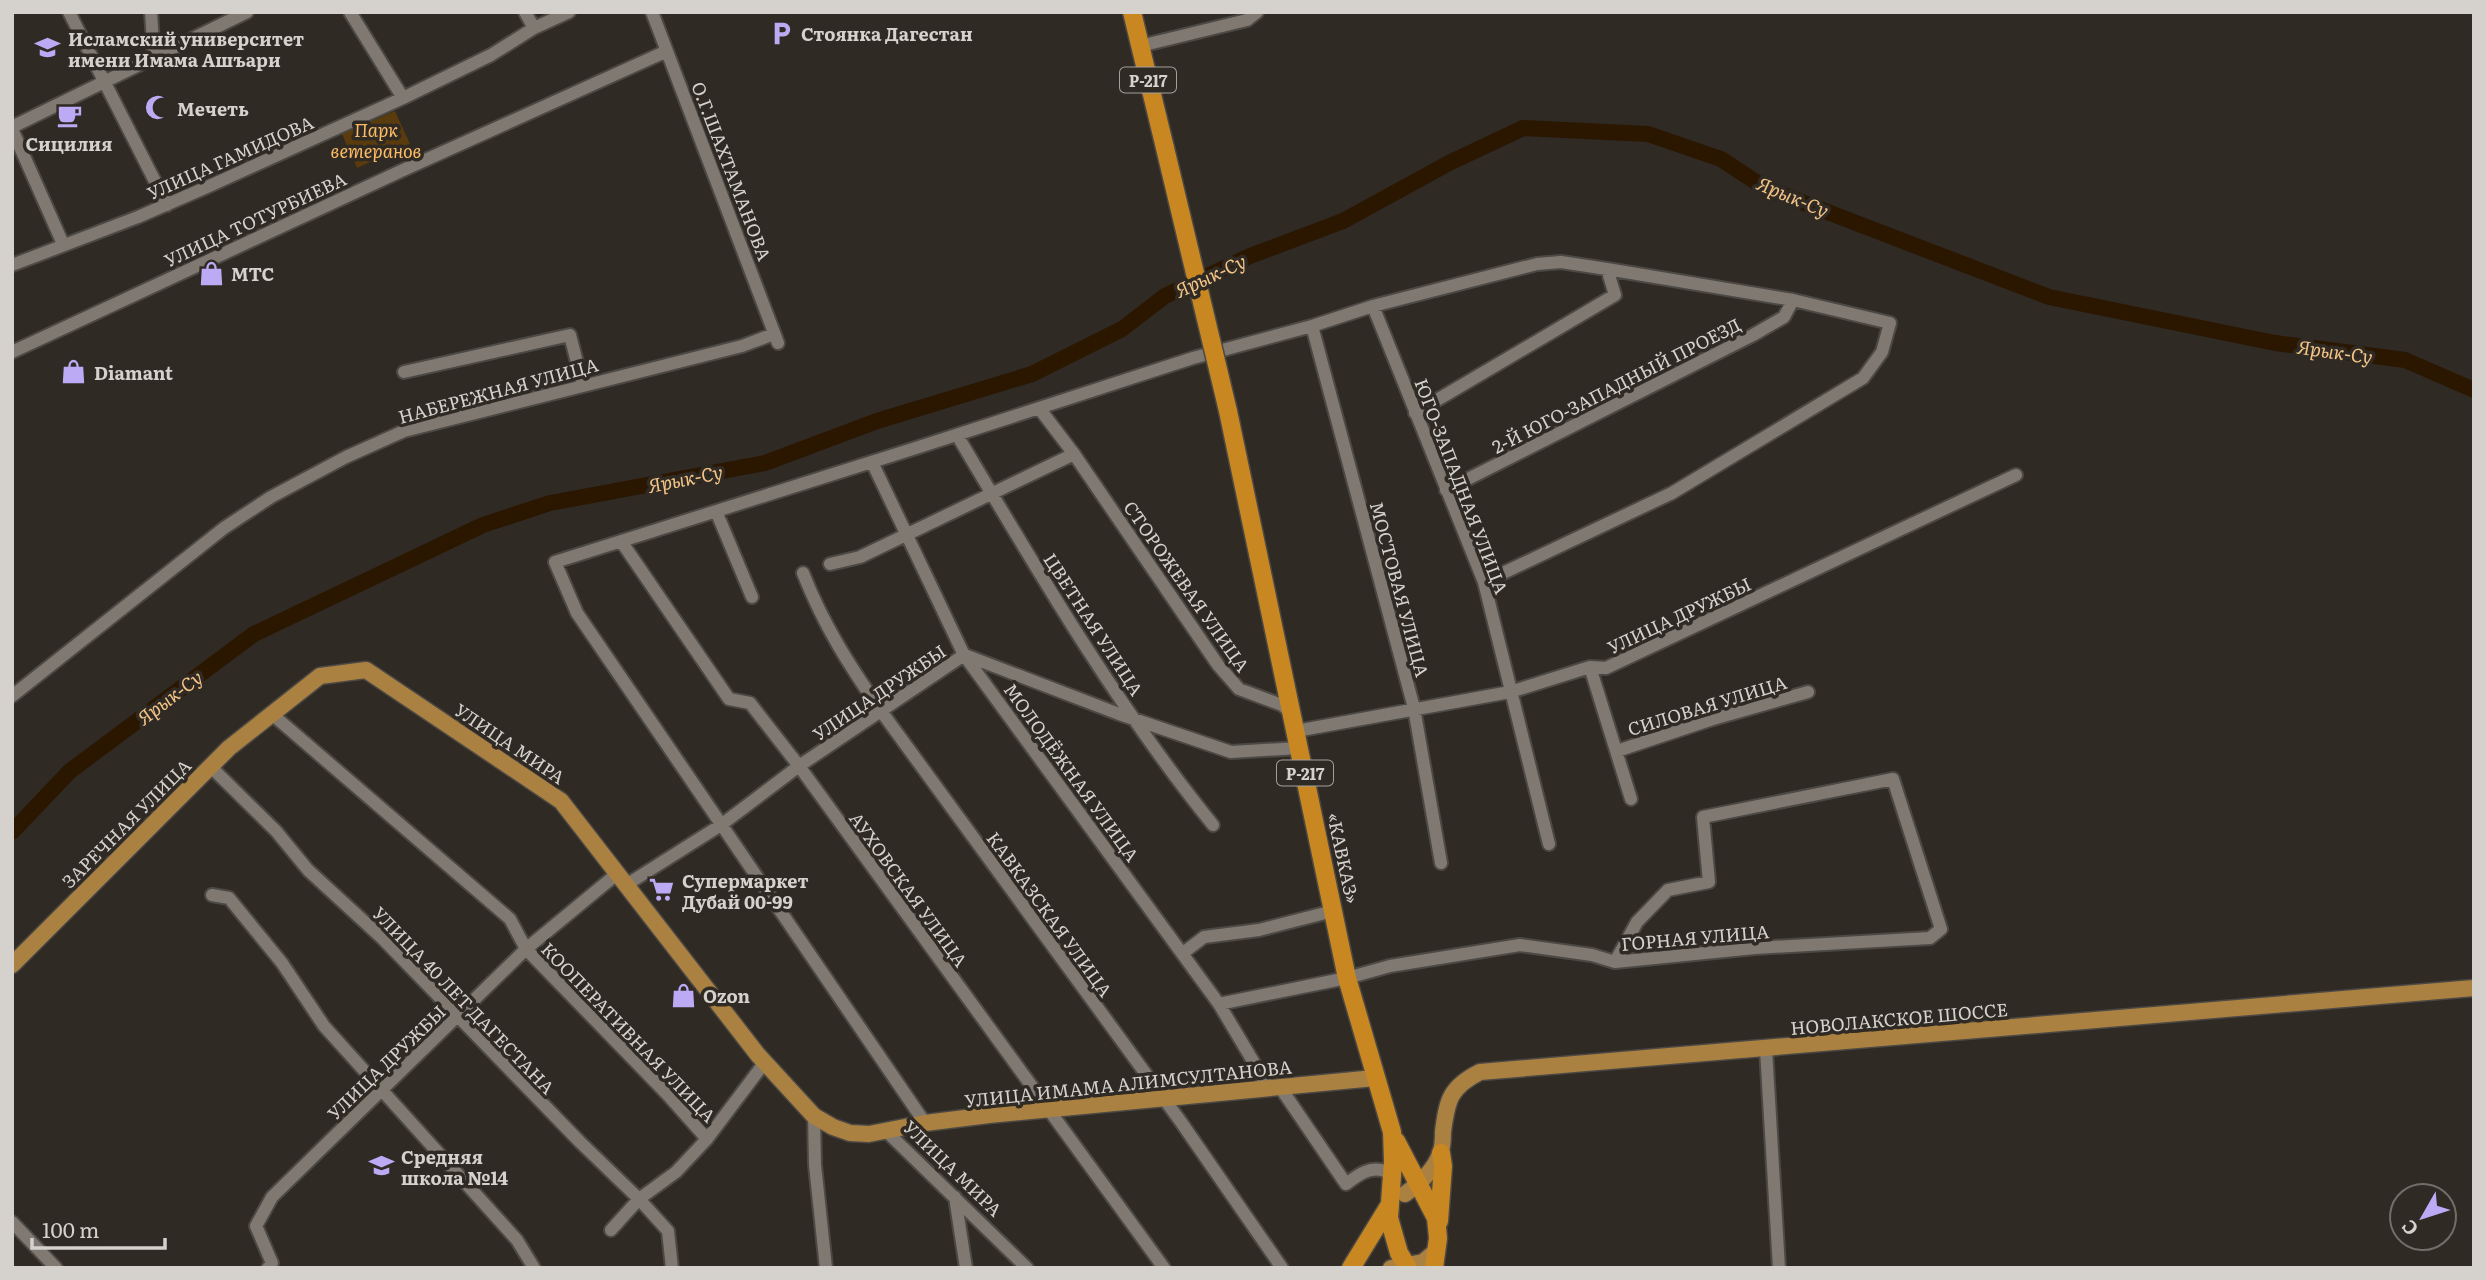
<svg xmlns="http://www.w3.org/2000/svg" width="2486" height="1280" font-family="Literata,serif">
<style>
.green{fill:#593b0e}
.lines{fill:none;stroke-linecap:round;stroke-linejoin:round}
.river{stroke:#2b1700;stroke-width:16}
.minor-casing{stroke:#4c4843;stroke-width:16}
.major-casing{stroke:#4c4843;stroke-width:19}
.highway-casing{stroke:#4c4843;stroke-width:21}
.minor{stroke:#7f7972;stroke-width:12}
.major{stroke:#ab8141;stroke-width:16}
.highway{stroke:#c88720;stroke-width:18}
.highway-bridge-casing{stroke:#4c4843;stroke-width:21;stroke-linecap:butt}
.highway-bridge{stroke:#c88720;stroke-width:18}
.labels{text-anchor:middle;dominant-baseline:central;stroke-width:7;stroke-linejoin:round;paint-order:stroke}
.shield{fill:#2f2a24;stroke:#a3a09b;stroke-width:2}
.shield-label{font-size:16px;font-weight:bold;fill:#d5d2ce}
.poi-label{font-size:18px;font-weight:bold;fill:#d5d2ce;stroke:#2f2a24;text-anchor:start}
.park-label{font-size:18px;font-style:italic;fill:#fcbc66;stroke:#2f2a24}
.street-label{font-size:18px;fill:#d5d2ce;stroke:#2f2a24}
.water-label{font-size:19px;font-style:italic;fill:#f4c487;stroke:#2f2a24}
</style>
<rect width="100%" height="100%" fill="#2f2a24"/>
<path class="green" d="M 395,111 L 410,144 L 357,168 L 342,134 Z"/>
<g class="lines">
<path class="river" d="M 12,832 L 70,771 L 254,634 L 483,525 L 550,503 L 765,463 L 877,421 L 1032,374 L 1122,329 L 1165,296 L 1250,256 L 1343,221 L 1449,163 L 1523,128 L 1648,134 L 1721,159 L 1765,188 L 2049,297 L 2275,343 L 2405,360 L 2474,390"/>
<defs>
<path id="minor" d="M 69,12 L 167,205
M 151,12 L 154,58
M 350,12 L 403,98
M 525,12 L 534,28
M 652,12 L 778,343
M 1140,46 L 1247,20 L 1257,12
M 12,127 L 247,12
M 12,129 L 63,244
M 12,265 L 138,217 L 207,187 L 403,98 L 491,55 L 534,28 L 569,12
M 1373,306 L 1484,582 L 1549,844
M 1312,326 L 1414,708 L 1441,863
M 12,352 L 401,171 L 667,51
M 404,372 L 570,335 L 583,386
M 1039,408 L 1074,454 L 1218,665 L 1239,689 L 1282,705 L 1292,713
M 1415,413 L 1615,295 L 1607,269
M 957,435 C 1036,568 1115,704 1213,825
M 872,462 L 964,655 L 1219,1004 L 1269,1088
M 1446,490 L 1753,335 L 1784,317 L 1793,300
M 716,511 L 752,597
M 621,541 L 729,699 L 750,703 L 799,766 L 1164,1268
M 830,564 L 860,557 L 1074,454
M 803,573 C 824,626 849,665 881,711 L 1181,1122 L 1282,1268
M 965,655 L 1119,714 L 1231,752 L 1299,748
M 1590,667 L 1631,799
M 12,696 L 224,528 L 271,497 L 346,457 L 404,431 L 742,346 L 774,334
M 273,715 L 510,919 L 526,949 L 667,1094 L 707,1139
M 1296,731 L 1510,692 L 1590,667 L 1606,668 L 2016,475
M 1617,751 L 1713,719 L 1808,692
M 210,766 L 276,831 L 308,870 L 382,938 L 580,1142 L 639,1199 L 668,1231 L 672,1268
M 626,885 L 721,825 L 799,766 L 964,655
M 212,895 L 229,898 L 282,963 L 324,1026 L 517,1240 L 534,1268
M 1183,953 L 1204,937 L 1259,930 L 1333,911
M 1219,1004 L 1347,978 L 1390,966 L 1520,945 L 1592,955 L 1615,962 L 1755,948 L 1930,938 L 1941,929 L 1893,779 L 1703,817 L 1709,882 L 1668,890 L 1637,922 L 1615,962
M 1766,1049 L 1779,1268
M 1280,1087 L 1346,1184 C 1358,1175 1369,1166 1385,1171
M 814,1116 L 815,1165 L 826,1268
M 925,1123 L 577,613 L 555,562 L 919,447 L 1193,358 L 1312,326 L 1373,306 L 1537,264 L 1561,262 L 1607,269 L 1793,300 L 1890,323 L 1882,352 L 1863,378 L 1672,493 L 1484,582
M 886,1131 L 1027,1268
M 955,1197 L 966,1268
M 12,1222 L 56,1268
M 611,1230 L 639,1199 L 676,1172 L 707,1139 L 765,1062
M 268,1268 L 272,1263 L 256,1226 L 272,1197 L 526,949 L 618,873"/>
<path id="major" d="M 12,965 L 229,748 L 320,676 L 366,670 L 561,801 L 758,1055 L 814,1116 L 833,1127 L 850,1133 L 869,1134 L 925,1123 L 989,1115 L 1375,1078
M 1405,1194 C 1419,1184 1434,1170 1440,1154 C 1443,1147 1443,1139 1443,1132 C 1447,1100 1450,1087 1480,1072 L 2474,988
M 1391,1268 L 1423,1262 L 1436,1251"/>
<path id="highway" d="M 1132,12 L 1165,148
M 1228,411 L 1347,978 L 1392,1132 L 1393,1161 L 1389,1218 L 1399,1253 L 1408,1268
M 1396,1141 L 1436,1218 L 1438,1238 L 1434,1268
M 1439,1221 L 1443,1166 L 1441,1153
M 1351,1268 L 1389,1206"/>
</defs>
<use href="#minor" class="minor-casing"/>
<use href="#major" class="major-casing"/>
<use href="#highway" class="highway-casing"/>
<use href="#minor" class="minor"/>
<use href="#major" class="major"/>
<use href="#highway" class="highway"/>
<defs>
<path id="highway-bridge" d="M 1165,148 L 1228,411"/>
</defs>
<use href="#highway-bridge" class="highway-bridge-casing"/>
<use href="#highway-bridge" class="highway-bridge"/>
</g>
<defs>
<symbol id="parking-bare" viewBox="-9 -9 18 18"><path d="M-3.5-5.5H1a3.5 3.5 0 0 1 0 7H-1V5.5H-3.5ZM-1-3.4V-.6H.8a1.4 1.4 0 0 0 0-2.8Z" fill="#bcaaf5" stroke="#2f2a24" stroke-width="2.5" paint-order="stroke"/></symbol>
<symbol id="university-bare" viewBox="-9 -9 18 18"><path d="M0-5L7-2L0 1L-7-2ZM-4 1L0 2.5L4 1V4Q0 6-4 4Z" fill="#bcaaf5" stroke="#2f2a24" stroke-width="2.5" paint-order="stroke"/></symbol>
<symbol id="mosque-bare" viewBox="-9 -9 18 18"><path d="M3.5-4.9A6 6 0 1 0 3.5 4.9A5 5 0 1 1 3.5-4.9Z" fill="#bcaaf5" stroke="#2f2a24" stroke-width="2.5" paint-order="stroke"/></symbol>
<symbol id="cafe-bare" viewBox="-9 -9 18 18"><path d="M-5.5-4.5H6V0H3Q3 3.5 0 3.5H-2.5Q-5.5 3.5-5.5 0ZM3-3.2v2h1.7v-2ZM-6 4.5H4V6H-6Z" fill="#bcaaf5" stroke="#2f2a24" stroke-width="2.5" paint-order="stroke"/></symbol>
<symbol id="shop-bare" viewBox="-9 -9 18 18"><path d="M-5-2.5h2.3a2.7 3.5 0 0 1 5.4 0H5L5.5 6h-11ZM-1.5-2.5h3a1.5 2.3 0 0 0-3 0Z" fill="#bcaaf5" stroke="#2f2a24" stroke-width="2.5" paint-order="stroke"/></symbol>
<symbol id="supermarket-bare" viewBox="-9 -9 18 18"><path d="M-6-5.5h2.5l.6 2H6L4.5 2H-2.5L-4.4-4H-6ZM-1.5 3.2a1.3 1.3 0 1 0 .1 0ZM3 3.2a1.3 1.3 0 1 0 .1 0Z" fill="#bcaaf5" stroke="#2f2a24" stroke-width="2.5" paint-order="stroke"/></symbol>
<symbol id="school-bare" viewBox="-9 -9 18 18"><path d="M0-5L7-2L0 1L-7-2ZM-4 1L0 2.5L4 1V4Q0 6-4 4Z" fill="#bcaaf5" stroke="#2f2a24" stroke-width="2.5" paint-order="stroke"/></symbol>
</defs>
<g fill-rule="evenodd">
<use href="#parking-bare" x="764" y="16" width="35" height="35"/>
<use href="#university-bare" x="30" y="30" width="35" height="35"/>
<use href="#mosque-bare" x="140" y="90" width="35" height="35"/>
<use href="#cafe-bare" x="52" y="98" width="35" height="35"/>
<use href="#shop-bare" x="194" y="256" width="35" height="35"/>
<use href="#shop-bare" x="56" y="354" width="35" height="35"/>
<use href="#supermarket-bare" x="644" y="872" width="35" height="35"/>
<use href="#shop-bare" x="666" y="978" width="35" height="35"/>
<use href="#school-bare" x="364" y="1148" width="35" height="35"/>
</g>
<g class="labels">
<g class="shield">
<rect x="1120" y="67.5" width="56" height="25" rx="5"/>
<rect x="1277" y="760.5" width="56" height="25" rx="5"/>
</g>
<g class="shield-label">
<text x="1148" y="80">Р-217</text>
<text x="1305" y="773">Р-217</text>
</g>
<g class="poi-label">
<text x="801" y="33">Стоянка Дагестан</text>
<text x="68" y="38">Исламский университет<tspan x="68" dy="21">имени Имама Ашъари</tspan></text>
<text x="177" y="108">Мечеть</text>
<text x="69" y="143" text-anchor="middle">Сицилия</text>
<text x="231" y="273">МТС</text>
<text x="94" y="372">Diamant</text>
<text x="682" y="880">Супермаркет<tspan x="682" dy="21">Дубай 00-99</tspan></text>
<text x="703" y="995">Ozon</text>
<text x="401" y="1156">Средняя<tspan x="401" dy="21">школа №14</tspan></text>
</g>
<g class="park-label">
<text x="376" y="129">Парк<tspan x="376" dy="21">ветеранов</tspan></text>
</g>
<g class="street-label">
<text transform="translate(230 157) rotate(-24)">УЛИЦА ГАМИДОВА</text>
<text transform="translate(732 171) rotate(69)">О.Г.ШАХТАМАНОВА</text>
<text transform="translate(255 219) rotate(-25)">УЛИЦА ТОТУРБИЕВА</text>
<text transform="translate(1616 385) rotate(-27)">2-Й ЮГО-ЗАПАДНЫЙ ПРОЕЗД</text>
<text transform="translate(498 390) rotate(-15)">НАБЕРЕЖНАЯ УЛИЦА</text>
<text transform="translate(1462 486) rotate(69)">ЮГО-ЗАПАДНАЯ УЛИЦА</text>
<text transform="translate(1187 586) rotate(55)">СТОРОЖЕВАЯ УЛИЦА</text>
<text transform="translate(1400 589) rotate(75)">МОСТОВАЯ УЛИЦА</text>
<text transform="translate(1679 615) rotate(-25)">УЛИЦА ДРУЖБЫ</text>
<text transform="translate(1094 624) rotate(57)">ЦВЕТНАЯ УЛИЦА</text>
<text transform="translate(879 692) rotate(-34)">УЛИЦА ДРУЖБЫ</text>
<text transform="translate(1707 705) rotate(-17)">СИЛОВАЯ УЛИЦА</text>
<text transform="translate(510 743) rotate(34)">УЛИЦА МИРА</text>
<text transform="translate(1072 772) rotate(54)">МОЛОДЁЖНАЯ УЛИЦА</text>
<text transform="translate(126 823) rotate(-45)">ЗАРЕЧНАЯ УЛИЦА</text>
<text transform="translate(1344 858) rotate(78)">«КАВКАЗ»</text>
<text transform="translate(909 889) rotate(54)">АУХОВСКАЯ УЛИЦА</text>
<text transform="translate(1050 914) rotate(54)">КАВКАЗСКАЯ УЛИЦА</text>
<text transform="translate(1695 937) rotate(-5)">ГОРНАЯ УЛИЦА</text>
<text transform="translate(464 1000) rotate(46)">УЛИЦА 40 ЛЕТ ДАГЕСТАНА</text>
<text transform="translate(1899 1018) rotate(-5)">НОВОЛАКСКОЕ ШОССЕ</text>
<text transform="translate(629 1032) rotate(46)">КООПЕРАТИВНАЯ УЛИЦА</text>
<text transform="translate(386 1062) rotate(-44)">УЛИЦА ДРУЖБЫ</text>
<text transform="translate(1128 1083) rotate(-6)">УЛИЦА ИМАМА АЛИМСУЛТАНОВА</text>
<text transform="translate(953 1168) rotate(44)">УЛИЦА МИРА</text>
</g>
<g class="water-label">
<text transform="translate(1793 196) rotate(23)">Ярык-Су</text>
<text transform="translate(1210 275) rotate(-25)">Ярык-Су</text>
<text transform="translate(2335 351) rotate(8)">Ярык-Су</text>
<text transform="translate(685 478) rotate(-11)">Ярык-Су</text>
<text transform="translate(169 697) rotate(-37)">Ярык-Су</text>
</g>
</g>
<rect width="2486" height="1280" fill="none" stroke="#d5d2ce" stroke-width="28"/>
<g transform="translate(2423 1217) rotate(231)"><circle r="33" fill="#2f2a24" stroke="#716d68" stroke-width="2"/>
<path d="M0-5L12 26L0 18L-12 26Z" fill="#bcaaf5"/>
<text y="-10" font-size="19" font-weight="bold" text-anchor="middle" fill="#d5d2ce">С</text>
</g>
<path d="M32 1238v10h133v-10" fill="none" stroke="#d5d2ce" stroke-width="3.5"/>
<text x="42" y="1238" font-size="21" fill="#d5d2ce" stroke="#2f2a24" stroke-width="5" paint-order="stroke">100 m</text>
</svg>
